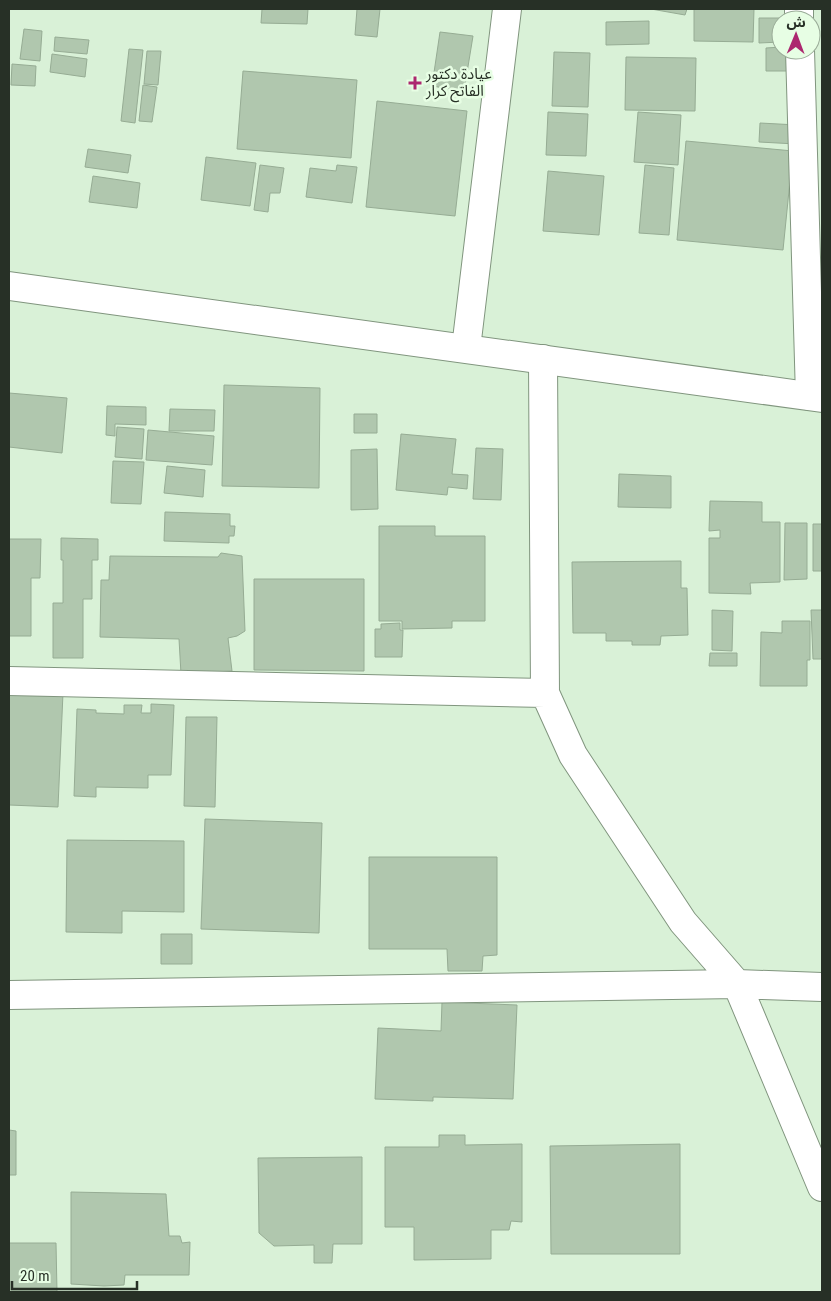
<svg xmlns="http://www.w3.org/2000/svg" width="831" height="1301" font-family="'Roboto Condensed','Noto Sans Arabic',sans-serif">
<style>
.building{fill:#b0c7ae;stroke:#96ac94}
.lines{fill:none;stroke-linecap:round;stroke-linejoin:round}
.street-casing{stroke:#80957e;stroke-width:30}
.secondary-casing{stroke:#80957e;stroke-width:30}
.street{stroke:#fff;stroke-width:28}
.secondary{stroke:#fff;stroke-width:28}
.poi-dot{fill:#ac276f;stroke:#e7fee4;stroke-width:2}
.labels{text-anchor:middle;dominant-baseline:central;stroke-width:5;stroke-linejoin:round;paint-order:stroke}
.poi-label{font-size:15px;fill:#273026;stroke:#e7fee4;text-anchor:start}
</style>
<rect width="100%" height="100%" fill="#d9f1d7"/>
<path class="building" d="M 262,9 L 308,9 L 307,24 L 261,23 Z
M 357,9 L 380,9 L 377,37 L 355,35 Z
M 651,9 L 687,9 L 685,15 Z
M 694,9 L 754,9 L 753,42 L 694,41 Z
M 759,18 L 793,18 L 793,20 L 781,20 L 781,42 L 759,43 Z
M 649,21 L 649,44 L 606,45 L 606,22 Z
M 24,29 L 42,31 L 40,61 L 20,59 Z
M 440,32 L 473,36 L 464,91 L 432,86 Z
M 55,37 L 89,40 L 87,54 L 54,51 Z
M 781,47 L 781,50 L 792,50 L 791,71 L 766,71 L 766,48 Z
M 129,49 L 143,50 L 135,123 L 121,121 Z
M 147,51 L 161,51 L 158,85 L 144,84 Z
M 554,52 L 590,53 L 588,107 L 552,106 Z
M 52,54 L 87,59 L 85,77 L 50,72 Z
M 626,57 L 696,58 L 695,111 L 625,110 Z
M 12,64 L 36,66 L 35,86 L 11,85 Z
M 243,71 L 357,80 L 351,158 L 237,149 Z
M 143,85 L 157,87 L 152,122 L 139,121 Z
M 377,101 L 467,111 L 455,216 L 366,207 Z
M 548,112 L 588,114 L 586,156 L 546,155 Z
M 638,112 L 681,115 L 678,165 L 634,162 Z
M 760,123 L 797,125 L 796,144 L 759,142 Z
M 686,141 L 793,151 L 783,250 L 677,240 Z
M 88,149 L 131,155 L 128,173 L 85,167 Z
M 206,157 L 256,163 L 250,206 L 201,200 Z
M 260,165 L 284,168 L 280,193 L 270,193 L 268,212 L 254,210 Z
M 337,165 L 357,167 L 352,203 L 306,197 L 310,168 L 336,171 Z
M 645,165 L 674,168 L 669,235 L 639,233 Z
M 548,171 L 604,176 L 599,235 L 543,231 Z
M 93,176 L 140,183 L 137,208 L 89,202 Z
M 224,385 L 320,388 L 319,488 L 222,486 Z
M 9,393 L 67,398 L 62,453 L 9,447 Z
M 107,406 L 146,407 L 146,425 L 115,424 L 115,436 L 106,435 Z
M 170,409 L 215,410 L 214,431 L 169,431 Z
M 354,414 L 377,414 L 377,433 L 354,433 Z
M 117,427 L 144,429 L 142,459 L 115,457 Z
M 148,430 L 214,436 L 212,465 L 146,460 Z
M 401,434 L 456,439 L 452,474 L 468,475 L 467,489 L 448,487 L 447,495 L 396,490 Z
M 476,448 L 503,449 L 501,500 L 473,499 Z
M 377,449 L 378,509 L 351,510 L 351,450 Z
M 113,461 L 144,462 L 141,504 L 111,503 Z
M 167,466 L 205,470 L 203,497 L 164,493 Z
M 619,474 L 671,476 L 671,508 L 618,507 Z
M 710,501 L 762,502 L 762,522 L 780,522 L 780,582 L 750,583 L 751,594 L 709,593 L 709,538 L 720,538 L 720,530 L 709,531 Z
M 165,512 L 230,514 L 230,526 L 235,526 L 234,536 L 229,536 L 229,543 L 164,541 Z
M 785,523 L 807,523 L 807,579 L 784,580 Z
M 813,524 L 822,524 L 822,571 L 813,571 Z
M 379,526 L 435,526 L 435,536 L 485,536 L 485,621 L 452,621 L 452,628 L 402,629 L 402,621 L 379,621 Z
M 61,538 L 98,539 L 98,560 L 92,560 L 92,599 L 83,599 L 83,658 L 53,658 L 53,603 L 63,603 L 63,560 L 61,560 Z
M 9,539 L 41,539 L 40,578 L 31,578 L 31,636 L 9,636 Z
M 221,553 L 242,556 L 245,631 L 237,636 L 228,638 L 232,671 L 181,674 L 179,639 L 100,637 L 101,580 L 109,580 L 110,556 L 218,557 Z
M 681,561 L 681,588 L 687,588 L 688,635 L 661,636 L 660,645 L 632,645 L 632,641 L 606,641 L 606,633 L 573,633 L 572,562 Z
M 254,579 L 364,579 L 364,671 L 254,670 Z
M 712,610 L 733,611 L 732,651 L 712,650 Z
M 811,610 L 822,610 L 822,659 L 813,659 Z
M 782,621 L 810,621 L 810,660 L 807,660 L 807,686 L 760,686 L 761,632 L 782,633 Z
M 400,623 L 400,630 L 403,630 L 402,657 L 375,657 L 375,629 L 381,629 L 381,624 Z
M 710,653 L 737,653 L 737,666 L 709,666 Z
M 9,690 L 63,693 L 58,807 L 9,805 Z
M 151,704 L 174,705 L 171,775 L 148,775 L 148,788 L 96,787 L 96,797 L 74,796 L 77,709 L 96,710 L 96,713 L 124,714 L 124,705 L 142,705 L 141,713 L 151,713 Z
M 186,717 L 217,717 L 215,807 L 184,806 Z
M 205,819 L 322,823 L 319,933 L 201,929 Z
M 67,840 L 184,841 L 184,912 L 122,911 L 122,933 L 66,932 Z
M 369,857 L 497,857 L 497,955 L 483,956 L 482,971 L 448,971 L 447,949 L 369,949 Z
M 161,934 L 192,934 L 192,964 L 161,964 Z
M 442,1002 L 517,1005 L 513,1099 L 433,1097 L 433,1101 L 375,1099 L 378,1028 L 441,1031 Z
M 9,1130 L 16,1131 L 16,1175 L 9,1175 Z
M 439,1135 L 465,1135 L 465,1145 L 522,1144 L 522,1222 L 511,1221 L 509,1230 L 491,1230 L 491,1259 L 414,1260 L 414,1227 L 385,1227 L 385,1147 L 439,1147 Z
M 680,1144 L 680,1254 L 551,1254 L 550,1146 Z
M 362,1157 L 362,1244 L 333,1244 L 332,1263 L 314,1263 L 314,1245 L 274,1246 L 259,1233 L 258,1158 Z
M 71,1192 L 166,1194 L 169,1236 L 180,1236 L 182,1243 L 190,1242 L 189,1275 L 125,1275 L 124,1285 L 104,1286 L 71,1284 Z
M 9,1243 L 56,1243 L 57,1292 L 9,1292 Z"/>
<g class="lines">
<defs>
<path id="street" d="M 799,9 L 799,20
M 800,50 L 810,396
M 466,348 L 507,9
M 543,359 L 545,693 L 573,755 L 683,922 L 737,984 L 822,1187
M 9,681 L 545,693
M 9,995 L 737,984 L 822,987"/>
<path id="secondary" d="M 9,286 L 822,398"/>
</defs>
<use href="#street" class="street-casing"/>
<use href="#secondary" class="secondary-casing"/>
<use href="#street" class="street"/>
<use href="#secondary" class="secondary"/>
</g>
<path class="poi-dot" d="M412.5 75.5h5v5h5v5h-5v5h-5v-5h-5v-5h5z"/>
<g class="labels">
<g class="poi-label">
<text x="426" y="74">عيادة دكتور<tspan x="426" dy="17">الفاتح كرار</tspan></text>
</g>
</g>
<rect width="831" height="1301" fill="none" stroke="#273026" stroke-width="20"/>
<g transform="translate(796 35) rotate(1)"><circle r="24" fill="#e7fee4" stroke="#9aac98"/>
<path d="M0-4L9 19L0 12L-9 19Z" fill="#ac276f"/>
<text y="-8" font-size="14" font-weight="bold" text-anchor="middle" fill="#273026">ش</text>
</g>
<path d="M12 1281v8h125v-8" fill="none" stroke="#273026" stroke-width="2.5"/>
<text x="20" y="1281" font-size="15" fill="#273026" stroke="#e7fee4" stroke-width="4" paint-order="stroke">20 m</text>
</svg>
